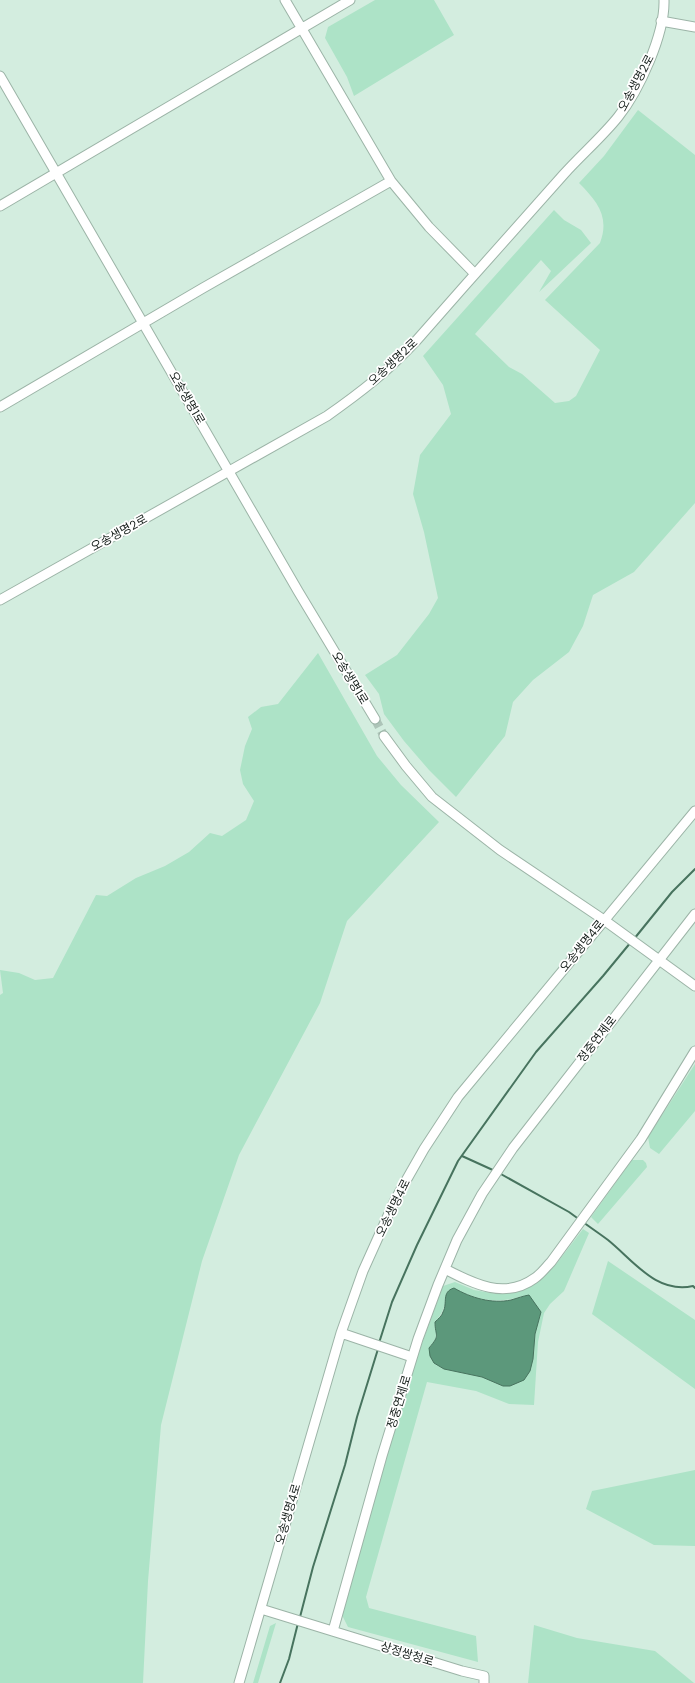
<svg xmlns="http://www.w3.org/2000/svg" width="695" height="1683" font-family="'DM Sans','Noto Sans KR',sans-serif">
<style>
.green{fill:#ade3c7;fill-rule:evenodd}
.water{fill:#5c987b;stroke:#47735e}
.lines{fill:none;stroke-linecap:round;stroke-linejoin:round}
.stream{stroke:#47735e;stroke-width:2}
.minor-tunnel{stroke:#adc4b8;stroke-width:9;stroke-dasharray:9 4.5;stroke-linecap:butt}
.minor-casing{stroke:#9cb4a7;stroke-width:11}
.minor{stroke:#fff;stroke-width:9}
.labels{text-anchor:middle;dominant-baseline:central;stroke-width:3.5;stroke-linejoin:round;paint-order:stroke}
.street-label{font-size:12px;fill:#151e1a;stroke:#fff}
</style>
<rect width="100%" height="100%" fill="#d3eddf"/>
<path class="green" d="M 375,0 L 434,0 L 454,35 L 354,96 L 347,77 L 325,38 L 328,27 Z
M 638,110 L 695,155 L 695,503 L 634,572 L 593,595 L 583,626 L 569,652 L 533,680 L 513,702 L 505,736 L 456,797 L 429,770 L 404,741 L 384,714 L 379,694 L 365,675 L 397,655 L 429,614 L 438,598 L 424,532 L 413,494 L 420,455 L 451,414 L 443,385 L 423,356 L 554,210 L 564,220 L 581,230 L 591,243 L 539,292 L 551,271 L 541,260 L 475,334 L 509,367 L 522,374 L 555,403 L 569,401 L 576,396 L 600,350 L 545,300 L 600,243 C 610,217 597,201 579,183 L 604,156 Z
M 318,653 L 377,756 L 401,785 L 439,822 L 347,921 L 320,1003 L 239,1155 L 202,1261 L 161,1425 L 148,1581 L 143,1683 L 0,1683 L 0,995 L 3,993 L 0,970 L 19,973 L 35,980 L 53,978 L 96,895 L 107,896 L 136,878 L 165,866 L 189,852 L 210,833 L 222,836 L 246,820 L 254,801 L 243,784 L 240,770 L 245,746 L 252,729 L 248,717 L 261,707 L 278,704 Z
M 695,1064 L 695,1111 L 659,1154 L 650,1148 L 648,1137 Z
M 632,1160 L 643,1160 L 646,1163 L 647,1167 L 598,1224 L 591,1217 Z
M 583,1229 L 589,1233 L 564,1291 L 550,1304 L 544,1313 L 538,1342 L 534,1405 L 509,1404 L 476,1391 L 427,1382 L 366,1597 L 369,1608 L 476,1636 L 478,1662 L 348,1627 L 342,1615 L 410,1376 L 443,1286 L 455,1282 L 474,1290 L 497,1294 L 522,1290 L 540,1280 L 557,1263 ZM 454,1288 C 476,1301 499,1304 523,1296 L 540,1311 L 535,1334 L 533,1359 L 503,1386 C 496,1383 490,1379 483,1377 C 464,1370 430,1375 429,1348 C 441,1334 435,1337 435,1322 C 445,1311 445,1303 449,1290 Z
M 608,1261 L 695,1320 L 695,1389 L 592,1314 Z
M 695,1470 L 695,1546 L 654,1545 L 586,1509 L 592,1491 Z
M 276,1623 L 258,1683 L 253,1683 L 270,1626 Z
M 534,1625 L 577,1638 L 655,1651 L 694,1683 L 528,1683 Z"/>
<path class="water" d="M 454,1288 C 471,1298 492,1304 511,1300 C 518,1298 523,1296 529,1295 L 541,1312 L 535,1334 L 533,1359 L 530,1371 L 524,1380 L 510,1386 L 503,1386 L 482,1377 L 444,1369 L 434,1363 L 430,1356 L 429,1348 C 441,1334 435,1337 435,1322 C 438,1319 442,1316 443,1312 C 448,1303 441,1292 454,1288 Z"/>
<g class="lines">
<path class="stream" d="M 634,939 L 672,892 L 695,869
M 462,1156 L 495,1171
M 499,1173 L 569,1212 L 580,1220
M 583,1222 C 591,1228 600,1234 608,1240 C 634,1261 656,1294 693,1286 L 695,1288
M 379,1343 L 392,1302 L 417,1245 L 458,1161 L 536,1052 L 603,976 L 631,942
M 300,1617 L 313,1567 L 345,1465 L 357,1417 L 378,1349
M 280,1683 L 289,1659 L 298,1623"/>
<path class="minor-tunnel" d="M 375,719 L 384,736"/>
<defs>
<path id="minor" d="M 285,0 L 391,181 L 429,227 L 475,274
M 661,21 L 695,27
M 0,76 L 298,591 L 375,719
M 0,206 L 350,0
M 0,407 L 203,288 L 391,181
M 0,600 L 327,416 C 361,392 387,372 416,341 C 465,285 515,229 564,174 C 582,154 602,137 618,117 C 639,91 665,34 664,0
M 384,736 L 406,766 L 432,797 L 500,850 L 604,920 L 695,986
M 445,1269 C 474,1284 505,1300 535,1278 C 541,1274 546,1267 551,1262 L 641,1139 L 695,1051
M 341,1333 L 412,1357
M 261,1609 L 462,1671 L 484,1676 L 484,1683
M 333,1631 L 382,1456 L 418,1339 L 438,1285 L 457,1240 L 482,1194 L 513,1148 L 695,914
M 239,1683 L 341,1333 L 363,1271 L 395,1200 L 424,1149 L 458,1097 L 695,811"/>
</defs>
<use href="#minor" class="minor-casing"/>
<use href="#minor" class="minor"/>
</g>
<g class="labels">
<g class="street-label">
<text transform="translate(636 83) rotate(-62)">오송생명2로</text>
<text transform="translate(393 362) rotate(-43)">오송생명2로</text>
<text transform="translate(187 398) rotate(60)">오송생명1로</text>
<text transform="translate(119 533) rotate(-29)">오송생명2로</text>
<text transform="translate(350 678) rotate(59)">오송생명1로</text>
<text transform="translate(582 946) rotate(-51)">오송생명4로</text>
<text transform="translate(597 1039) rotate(-52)">정중연제로</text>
<text transform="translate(393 1208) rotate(-64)">오송생명4로</text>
<text transform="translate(399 1402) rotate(-73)">정중연제로</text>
<text transform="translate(288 1514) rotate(-74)">오송생명4로</text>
<text transform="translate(407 1654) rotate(17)">상정쌍청로</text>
</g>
</g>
</svg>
